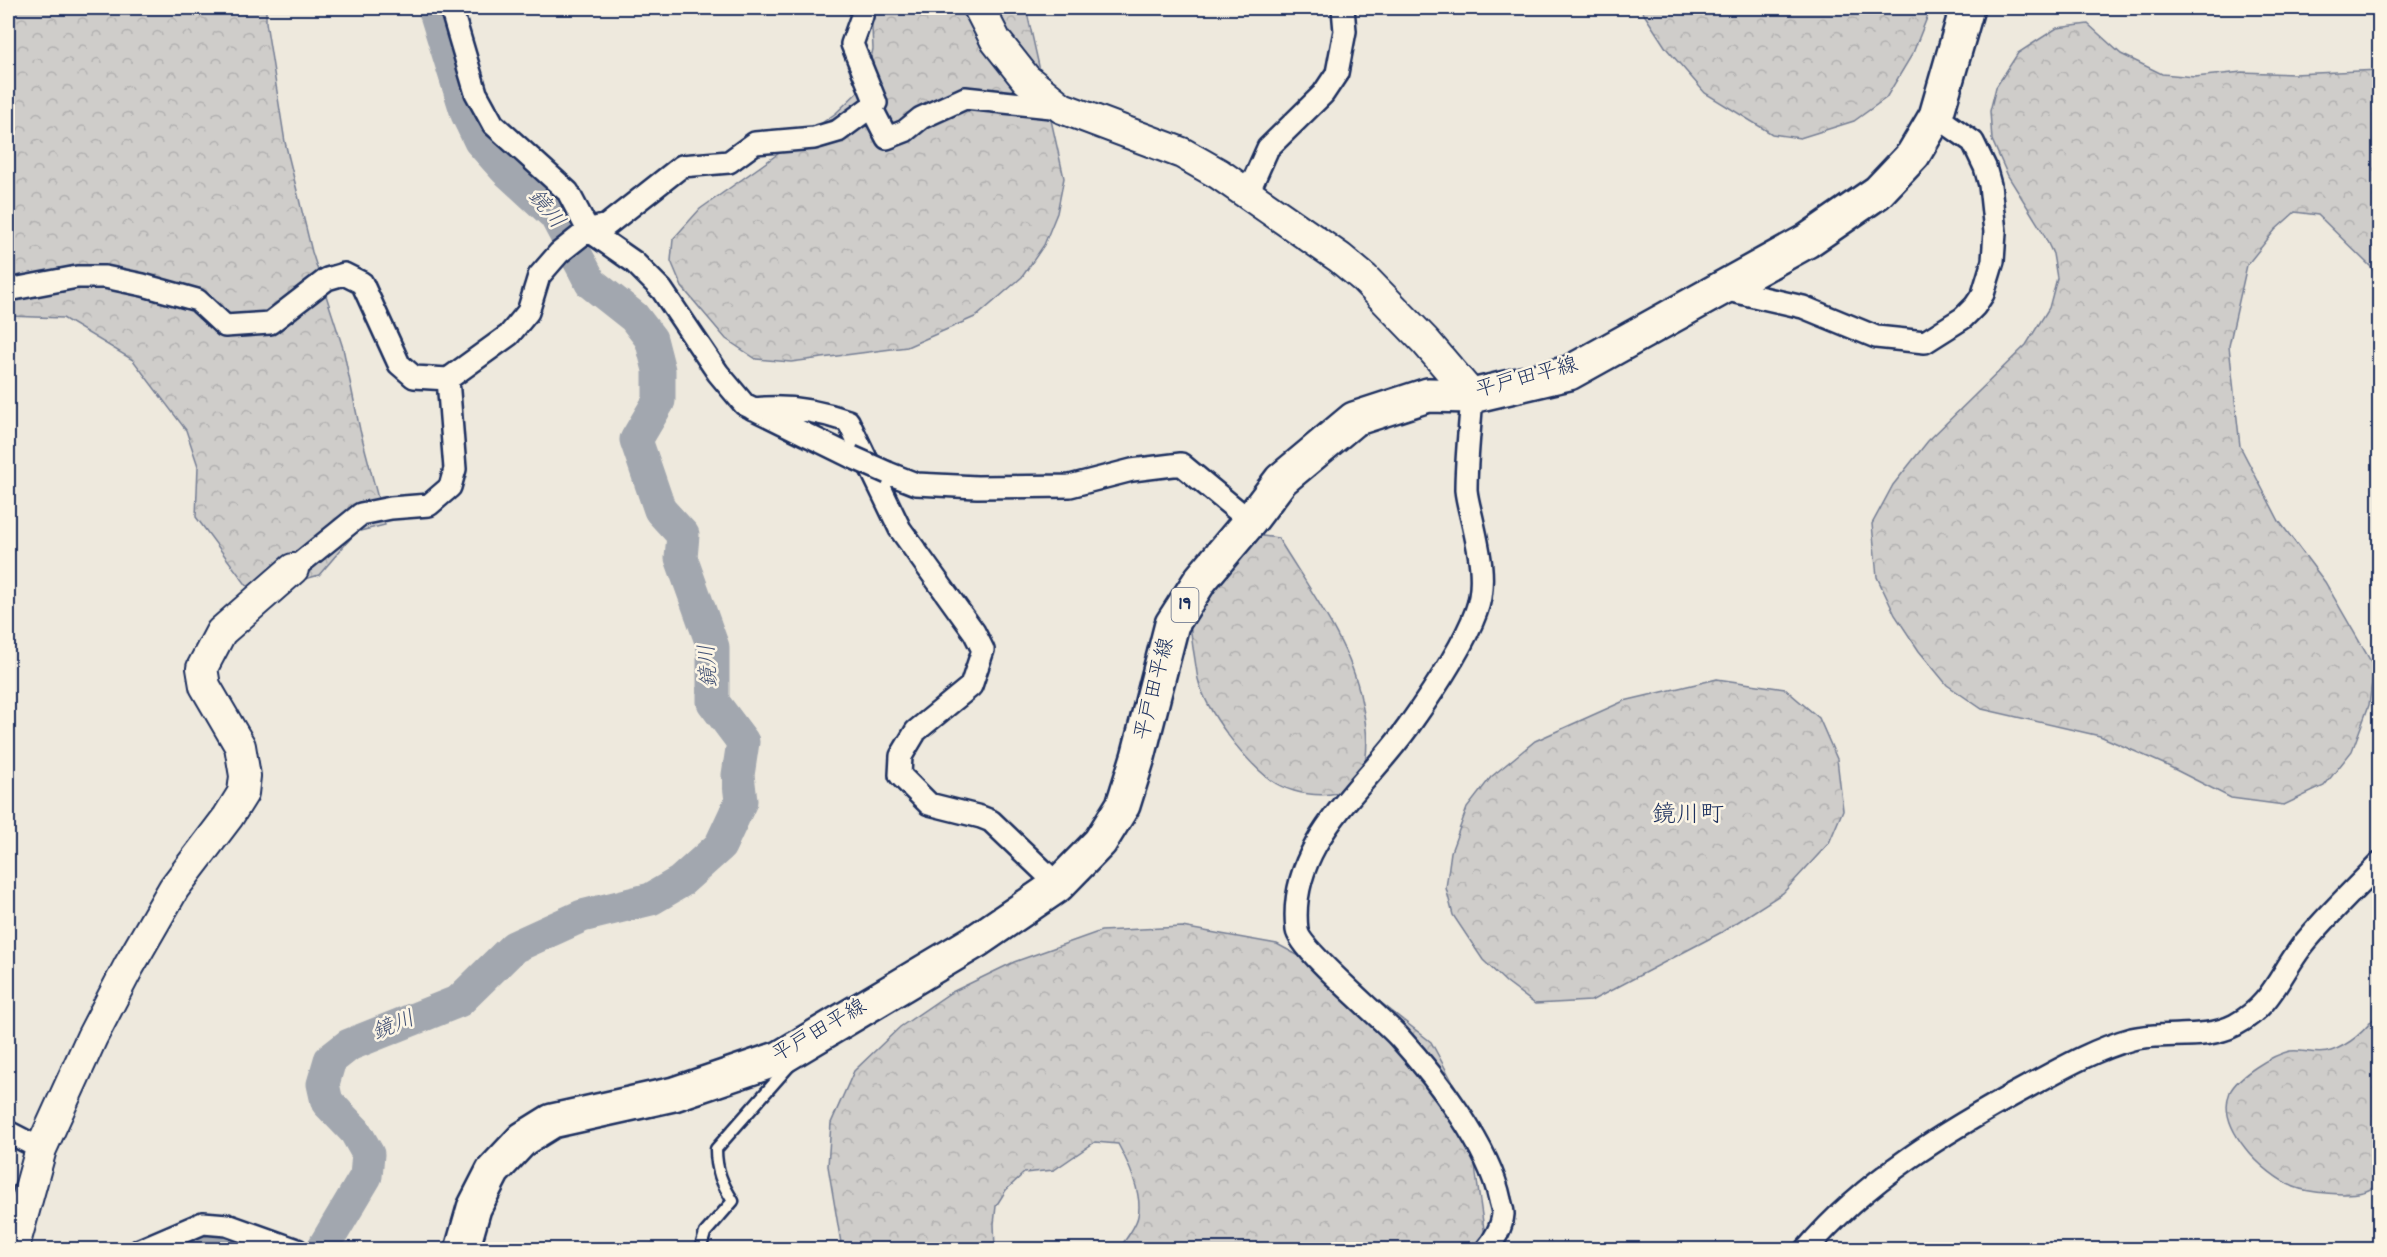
<svg xmlns="http://www.w3.org/2000/svg" width="2387" height="1257" font-family="Dekko,'Klee One',sans-serif">
<style>
.forest{fill:url(#forest-crowns);stroke:#757e94;stroke-width:1.5}
.lines{fill:none;stroke-linecap:round;stroke-linejoin:round}
.river{stroke:#a2a7af;stroke-width:33}
.lane-casing{stroke:#1b2f5e;stroke-width:15}
.street-casing{stroke:#1b2f5e;stroke-width:26}
.secondary-casing{stroke:#1b2f5e;stroke-width:34}
.primary-casing{stroke:#1b2f5e;stroke-width:38}
.lane{stroke:#fcf5e5;stroke-width:10}
.street{stroke:#fcf5e5;stroke-width:21}
.secondary{stroke:#fcf5e5;stroke-width:30}
.primary{stroke:#fcf5e5;stroke-width:33}
.street-bridge-casing{stroke:#1b2f5e;stroke-width:26;stroke-linecap:butt}
.street-bridge{stroke:#fcf5e5;stroke-width:21}
.labels{text-anchor:middle;dominant-baseline:central;stroke-width:5;stroke-linejoin:round;paint-order:stroke}
.shield{fill:#fcf5e5;stroke:#5e6a86;stroke-width:1.5}
.shield-label{font-size:20px;font-weight:bold;fill:#1b2f5e}
.street-label{font-size:21px;fill:#1b2f5e;stroke:#fcf5e5}
.water-label{font-size:22px;font-style:italic;fill:#445376;stroke:#fcf5e5}
.quarter-label{font-size:24px;fill:#1b2f5e;stroke:#fcf5e5}
</style>
<defs>
<pattern id="forest-crowns" width="20" height="18" patternUnits="userSpaceOnUse" patternTransform="scale(1.5)"><rect width="20" height="18" fill="#cfcdca"/><path d="M2 6a3 3 0 1 1 6 0M12 15a3 3 0 1 1 6 0" fill="none" stroke="#b1b0b0"/></pattern>
</defs>
<rect width="100%" height="100%" fill="#eee9dd"/>
<filter id="ink" filterUnits="userSpaceOnUse"><feTurbulence type="fractalNoise" baseFrequency=".0167" numOctaves="2"/><feDisplacementMap in="SourceGraphic" scale="12" xChannelSelector="R" yChannelSelector="G"/><feConvolveMatrix kernelMatrix="1 2 1 2 8 2 1 2 1" color-interpolation-filters="sRGB"/></filter>
<g filter="url(#ink)">
<path class="forest" d="M 8,8 L 266,8 L 266,22 L 285,142 L 312,252 L 343,348 L 360,430 L 385,525 L 356,532 L 319,575 L 253,594 L 196,517 L 198,466 L 186,430 L 133,360 L 63,318 L 8,316 Z
M 871,8 L 1026,8 L 1064,178 L 1057,213 L 1044,245 L 1022,277 L 977,316 L 907,347 L 791,362 L 756,359 L 726,339 L 682,287 L 671,261 L 673,239 L 700,209 L 836,113 L 865,85 L 873,49 Z
M 1640,8 L 1930,8 L 1930,10 L 1913,53 L 1886,98 L 1854,121 L 1800,138 L 1772,134 L 1705,93 L 1666,48 Z
M 2088,24 L 2121,54 L 2162,74 L 2195,77 L 2242,72 L 2294,74 L 2379,70 L 2379,280 L 2371,267 L 2318,215 L 2295,212 L 2275,230 L 2247,265 L 2229,346 L 2240,446 L 2279,521 L 2325,582 L 2374,667 L 2369,705 L 2352,751 L 2324,786 L 2284,805 L 2231,798 L 2166,765 L 2100,736 L 1982,709 L 1947,685 L 1919,651 L 1895,615 L 1877,577 L 1872,524 L 1893,485 L 1928,441 L 2026,345 L 2049,308 L 2057,278 L 2053,254 L 2041,229 L 2008,176 L 1992,140 L 1990,111 L 1996,87 L 2018,53 L 2057,28 Z
M 1239,533 L 1278,538 C 1307,586 1351,644 1361,699 C 1366,721 1370,749 1363,771 C 1353,805 1294,797 1272,781 C 1245,761 1206,712 1198,679 C 1196,669 1195,658 1193,648 C 1191,635 1187,600 1193,589 C 1200,574 1227,547 1239,533 Z
M 1717,679 L 1785,689 L 1819,718 L 1837,759 L 1843,810 L 1829,843 L 1783,893 L 1722,932 L 1591,1001 L 1535,1004 L 1507,983 L 1483,960 L 1453,915 L 1446,888 L 1451,852 L 1467,808 L 1491,777 L 1535,741 L 1624,701 Z
M 1182,927 L 1277,944 L 1371,995 L 1431,1042 L 1472,1118 L 1476,1174 L 1485,1236 L 1481,1250 L 1119,1249 C 1125,1240 1136,1227 1138,1216 C 1143,1195 1128,1162 1118,1144 L 1095,1142 L 1054,1170 L 1024,1173 L 1006,1190 L 996,1206 L 994,1224 L 995,1249 L 842,1249 L 828,1166 L 831,1123 L 854,1071 L 900,1027 L 950,993 L 1014,962 L 1101,931 Z
M 2379,1011 L 2379,1184 C 2374,1187 2368,1191 2363,1192 C 2348,1196 2309,1193 2294,1187 C 2265,1175 2215,1128 2230,1092 C 2238,1076 2272,1055 2290,1051 C 2303,1049 2318,1056 2331,1051 C 2352,1044 2367,1029 2379,1011 Z"/>
<g class="lines">
<path class="river" d="M 187,1250 L 202,1244 L 248,1250
M 322,1250 L 366,1176 L 368,1154 L 355,1131 L 327,1102 L 323,1084 L 330,1060 L 349,1045 L 459,1001 L 514,947 L 582,916 L 651,899 L 680,882 L 720,846 L 741,801 L 738,775 L 743,742 L 713,702 L 713,647 L 681,558 L 683,535 L 660,510 L 636,440 L 659,401 L 659,370 L 651,339 L 634,317 L 591,283 L 555,215 L 505,169 L 480,141 L 467,114 L 434,8"/>
<defs>
<path id="lane" d="M 700,1250 L 705,1233 L 733,1201 C 722,1184 716,1170 716,1149 L 790,1065"/>
<path id="street" d="M 451,8 L 476,93 L 493,124 L 568,192 L 588,230 L 634,262 L 662,290 L 718,373 L 744,404 L 852,457
M 871,107 L 887,138 L 905,131 L 921,118 L 965,98 L 1061,108
M 1247,195 L 1268,148 L 1323,94 L 1337,73 L 1345,31 L 1343,8
M 1723,289 L 1803,307 L 1876,337 L 1925,342 L 1963,318 L 1975,306 L 1983,294 L 1993,261 L 1995,232 L 1990,185 L 1985,167 L 1973,142 L 1936,116
M 8,290 L 77,277 L 105,277 L 143,285 L 197,300 L 225,326 L 270,323 L 327,279 L 344,274 L 362,283 L 399,364 L 414,377 L 448,379 L 509,335 L 528,312 L 539,276 L 559,253 L 588,230 L 607,225 L 682,166 L 729,162 L 755,143 L 814,138 L 838,131 L 876,103 L 852,44 L 862,16
M 1472,396 C 1470,427 1466,459 1466,490 C 1467,500 1470,510 1472,519 C 1479,549 1487,583 1476,612 C 1463,648 1430,696 1408,727 C 1363,790 1287,844 1297,930 C 1299,949 1381,1017 1399,1037 C 1436,1078 1489,1146 1500,1200 C 1501,1204 1503,1210 1503,1214 C 1502,1227 1494,1241 1486,1250
M 753,409 C 786,405 816,410 848,421 L 900,529 L 974,632 L 983,650 L 971,686 L 916,731 L 901,756 L 900,775 L 929,804 L 981,817 L 991,821 L 1058,885
M 888,473 L 916,484 L 977,487 L 1070,486 L 1132,470 L 1181,464 L 1250,521
M 293,569 L 361,514 L 391,508 L 429,505 L 450,487 L 455,469 L 448,379
M 8,1132 L 41,1149
M 140,1250 L 203,1223 L 227,1225 L 297,1250
M 1806,1250 C 1866,1179 1948,1130 2029,1086 C 2062,1068 2095,1049 2132,1039 C 2165,1031 2204,1041 2235,1025 C 2272,1005 2279,976 2302,946 C 2325,917 2354,890 2380,863"/>
<path id="secondary" d="M 979,8 L 996,41 L 1026,79 L 1062,108 L 1182,153 L 1219,174 L 1340,258 L 1364,278 L 1426,342 L 1472,396
M 13,1250 L 41,1149 L 92,1037 L 129,966 L 174,888 L 228,817 L 243,793 L 245,776 L 240,746 L 205,686 L 202,668 L 221,632 L 293,569"/>
<path id="primary" d="M 462,1250 L 474,1208 L 493,1171 L 523,1139 L 552,1121 L 674,1094 L 780,1058 L 976,941 L 1058,885 L 1100,842 L 1123,805 L 1138,757 L 1172,624 L 1201,579 L 1250,521 L 1281,480 L 1354,419 L 1428,395 L 1472,396 L 1569,373 L 1807,241 L 1878,192 L 1913,155 L 1936,116 L 1967,8"/>
</defs>
<use href="#lane" class="lane-casing"/>
<use href="#street" class="street-casing"/>
<use href="#secondary" class="secondary-casing"/>
<use href="#primary" class="primary-casing"/>
<use href="#lane" class="lane"/>
<use href="#street" class="street"/>
<use href="#secondary" class="secondary"/>
<use href="#primary" class="primary"/>
<defs>
<path id="street-bridge" d="M 852,457 L 888,473"/>
</defs>
<use href="#street-bridge" class="street-bridge-casing"/>
<use href="#street-bridge" class="street-bridge"/>
</g>
</g>
<g class="labels">
<rect class="shield" x="1171.5" y="588" width="27" height="34" rx="4.5"/>
<g class="shield-label">
<text x="1185" y="605">19</text>
</g>
<g class="street-label">
<text transform="translate(1527 379) rotate(-15)">平戸田平線</text>
<text transform="translate(1156 689) rotate(-76)">平戸田平線</text>
<text transform="translate(820 1032) rotate(-30)">平戸田平線</text>
</g>
<g class="water-label">
<text transform="translate(545 210) rotate(51)">鏡川</text>
<text transform="translate(710 666) rotate(-94)">鏡川</text>
<text transform="translate(394 1027) rotate(-22)">鏡川</text>
</g>
<g class="quarter-label">
<text x="1688" y="816">鏡川町</text>
</g>
</g>
<rect width="2387" height="1257" fill="none" stroke="#fcf5e5" stroke-width="30"/>
<rect x="15" y="15" width="2357" height="1227" fill="none" stroke="#1b2f5e" stroke-width="2" filter="url(#ink)"/>
</svg>
